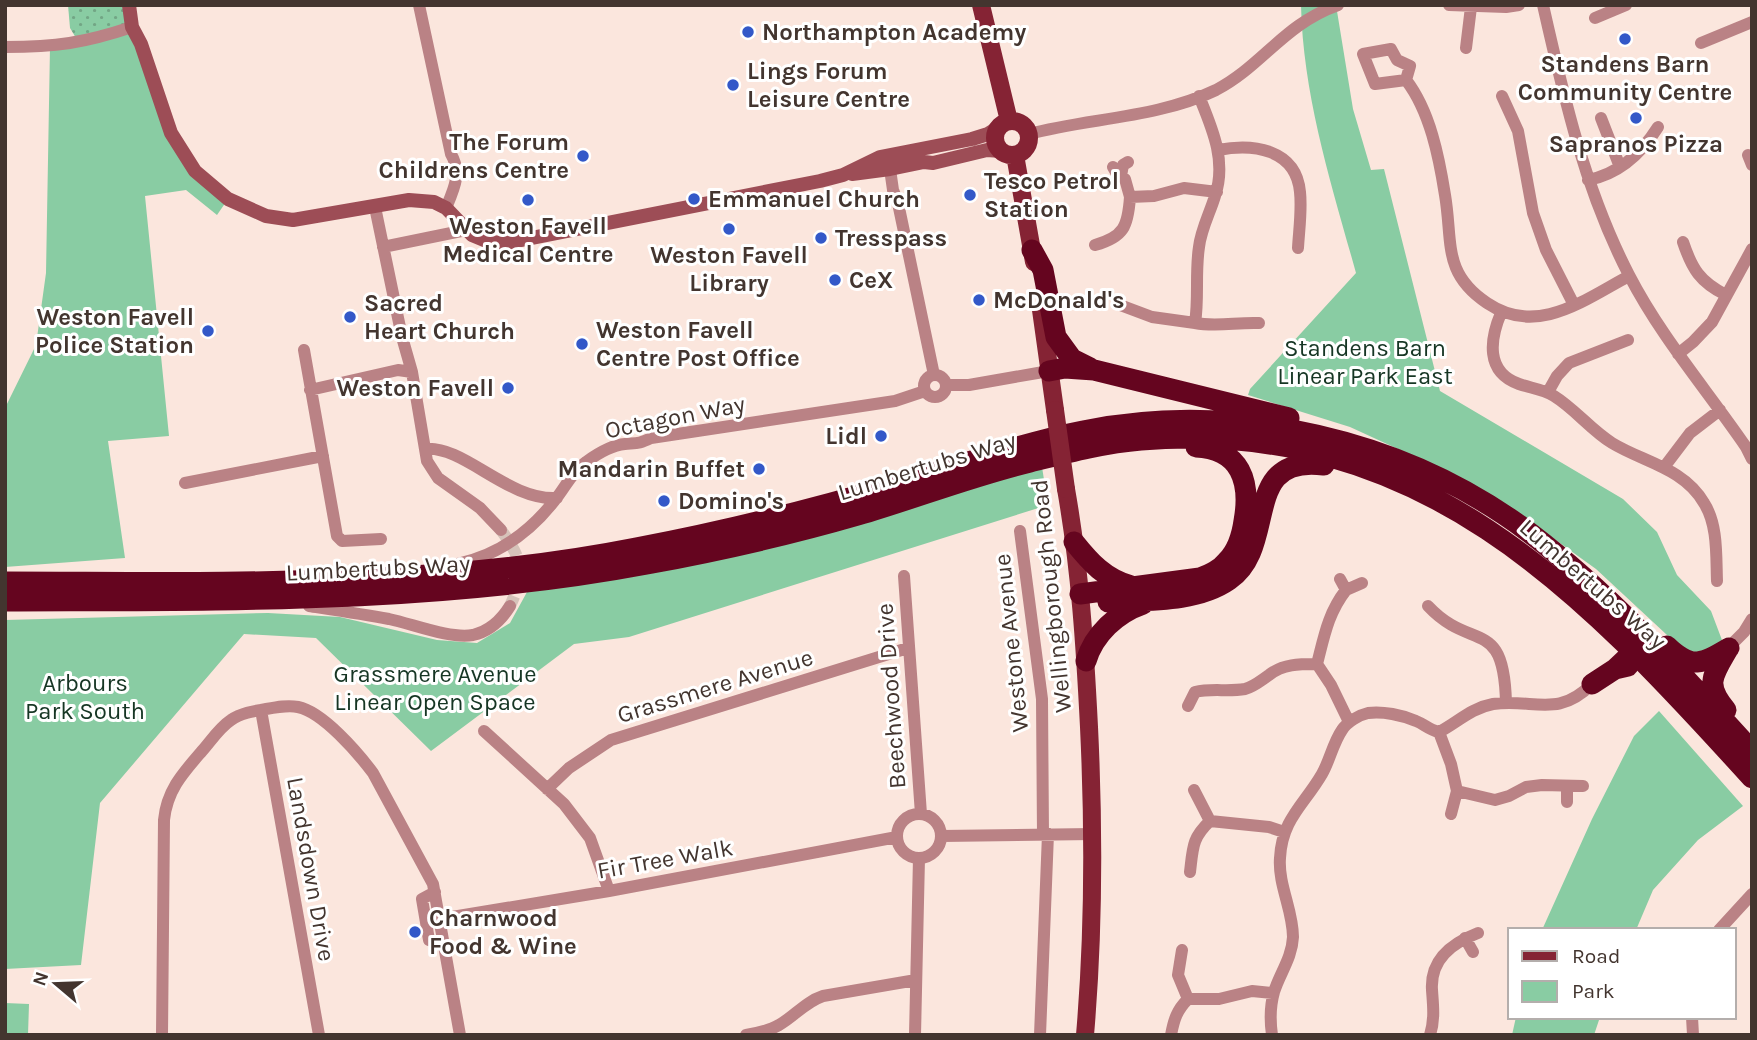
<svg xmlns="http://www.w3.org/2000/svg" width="1757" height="1040" font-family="Karla,sans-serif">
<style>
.grass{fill:url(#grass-dots)}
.park{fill:#89cca3}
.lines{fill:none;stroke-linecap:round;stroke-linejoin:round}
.street-tunnel{stroke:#d6c3ba;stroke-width:12;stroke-dasharray:12 6;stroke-linecap:butt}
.street{stroke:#ba8285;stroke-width:12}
.secondary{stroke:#9d4d56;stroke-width:14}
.primary{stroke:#852334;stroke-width:18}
.highway{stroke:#65051f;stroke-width:21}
.primary-bridge{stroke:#852334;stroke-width:18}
.poi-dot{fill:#3358c8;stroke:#fff;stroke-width:2.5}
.labels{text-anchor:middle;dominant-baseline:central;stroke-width:6;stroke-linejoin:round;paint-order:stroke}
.poi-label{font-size:24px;font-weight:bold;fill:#43352f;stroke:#fff;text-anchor:start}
.park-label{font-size:24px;fill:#163624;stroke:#fff}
.street-label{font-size:24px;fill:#43352f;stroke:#fff}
</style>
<defs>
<pattern id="grass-dots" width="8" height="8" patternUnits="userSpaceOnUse" patternTransform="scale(1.75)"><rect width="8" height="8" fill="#89cca3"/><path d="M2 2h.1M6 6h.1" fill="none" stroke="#72a685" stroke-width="1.8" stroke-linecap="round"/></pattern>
</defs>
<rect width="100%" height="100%" fill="#fbe6dd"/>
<path class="grass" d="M 68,5 L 129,5 L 132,27 L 79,43 L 70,28 Z"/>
<path class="park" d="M 1301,5 L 1336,5 L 1353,109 L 1371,170 L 1384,169 L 1440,391 L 1623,499 L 1657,532 L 1677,575 L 1711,611 L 1725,648 L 1708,656 L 1681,648 L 1596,569 L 1514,510 L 1435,466 L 1350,427 L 1248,395 L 1250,389 L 1356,273 C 1332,186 1303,97 1301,5 Z
M 132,27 L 171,134 L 228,199 L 217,215 L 186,190 L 145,196 L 169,436 L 108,441 L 125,558 L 5,567 L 5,408 L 36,345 L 46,273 L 50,47 Z
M 1042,467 L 1048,505 L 629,637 L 574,644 L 431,751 L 316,638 L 244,634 L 100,803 L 81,965 L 5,969 L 5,620 L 268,613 L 340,617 L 437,640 L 477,643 L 510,623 L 527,592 Z
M 1659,711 L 1743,806 L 1698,840 L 1653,890 L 1636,930 L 1542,930 L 1592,819 L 1634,736 Z
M 5,1003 L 29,1004 L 28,1035 L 5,1035 Z
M 1516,1017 L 1600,1017 L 1594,1035 L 1512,1035 Z"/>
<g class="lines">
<path class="street-tunnel" d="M 501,530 C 522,559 526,571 510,606"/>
<path class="street" d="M 419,5 L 451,154 C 462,173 454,189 446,208
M 1449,5 L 1506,7 L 1519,5
M 1543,5 C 1564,98 1585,190 1629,275 C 1661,337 1707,390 1746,447 L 1752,459
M 1595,18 L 1626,5
M 1701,43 L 1752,22
M 5,47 C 56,47 84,43 132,27
M 1466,48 L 1471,7
M 1391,49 L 1397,60 L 1410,66 L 1406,80 L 1375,84 L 1363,54 Z
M 1406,80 C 1430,111 1439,157 1445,195 C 1453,242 1442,273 1487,303 C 1537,337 1584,300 1629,276
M 1502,96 L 1518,131 L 1533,213 L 1546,250 L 1574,305
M 1601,118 L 1620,167
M 1029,134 C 1089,118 1158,118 1216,90 C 1262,66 1284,24 1338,5
M 1218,150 C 1253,143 1296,149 1300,192 C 1302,210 1299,230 1298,248
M 1748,155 L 1752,165
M 895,164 L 890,169 L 893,190 L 898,203 L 934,375
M 1113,167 L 1117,174 L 1125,179 L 1130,197
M 1121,176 L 1123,165 L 1128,162
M 1588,180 C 1619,174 1641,154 1658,127
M 375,207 L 402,337 L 412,372 L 427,461 L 438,478 L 480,508 L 501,530
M 1683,242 C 1692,269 1700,282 1726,295
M 1095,245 C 1124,237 1128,226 1130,197 L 1154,196 L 1184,188 L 1217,192
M 383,247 L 466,230
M 1120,305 L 1152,317 L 1195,323 C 1199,298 1195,273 1199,247 C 1201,229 1210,213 1215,196 C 1227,161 1212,128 1199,96
M 1501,313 C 1490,339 1485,372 1519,384 C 1530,388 1543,389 1554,396 C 1575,409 1591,430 1612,443 C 1643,462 1684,468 1704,503 C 1718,525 1716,555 1717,581
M 1195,323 C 1217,327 1237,322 1259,323
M 304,350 L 337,536 L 342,541 L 381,539
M 1678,354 L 1693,342 L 1712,322 L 1752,249
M924 386a11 11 0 1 1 22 0a11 11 0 1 1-22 0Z
M 947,385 L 969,385 L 1049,371
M 310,390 L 398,370 L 412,372
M 1548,392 L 1557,376 L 1569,363 L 1628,340
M 425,449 C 464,445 508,501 557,498
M 1665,466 L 1690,433 L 1720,410
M 185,483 L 323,456
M 1020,531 L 1042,699 L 1043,835
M 457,564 C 500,555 532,531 558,496 C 567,484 574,470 586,462 C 597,454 612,445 625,444 C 637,443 639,444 651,438 L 895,401 L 925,391
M 904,576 L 921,814
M 1346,590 L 1362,583
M 309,606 C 335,610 362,614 389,619 C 413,624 449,639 473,635 C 490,631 502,619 510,606
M 1428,606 C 1472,653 1504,615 1506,703
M 1725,651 L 1744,632 L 1752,619
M 1317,664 C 1324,637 1328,613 1346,590 L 1340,579
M 1188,706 L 1195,692 C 1211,688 1228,692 1245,689 C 1255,686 1260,681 1269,675 C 1283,664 1299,664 1317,664 L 1331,685 L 1349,722
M 261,710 L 319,1035
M 484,731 L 564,804 L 590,838 L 609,891
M 1439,732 L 1451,764 L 1457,791 L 1495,800 L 1509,796 L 1526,787 L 1542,785 L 1583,786
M 547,789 L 569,768 L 611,740 L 908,648
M 1194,790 L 1210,821
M 1567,802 L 1567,786
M 1451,814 L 1457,791
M897 836a22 22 0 1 1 44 0a22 22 0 1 1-44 0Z
M 942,836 L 1093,834
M 1190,872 C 1193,847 1192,838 1210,821 L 1269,827 L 1284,832
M 435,892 L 422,899 L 429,940 L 444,945
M 440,919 L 609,891 L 897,837
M 1719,930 L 1752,894
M 1465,938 L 1473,952
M 1182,950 L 1178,975 L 1188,999
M 1692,1017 L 1693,1035
M 162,1035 L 164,820 C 167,790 183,773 202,751 C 211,741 219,728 231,720 C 241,713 254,711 266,709 C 277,707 288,705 298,707 C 323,712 358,753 373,773 L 433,884 L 460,1035
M 746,1035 C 758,1033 769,1031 779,1025 C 795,1016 805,1002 823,996 L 916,980
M 915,1035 L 919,858
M 1040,1035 L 1048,834
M 1171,1035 C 1174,1019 1177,1010 1188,999 L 1219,999 L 1252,991 L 1273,993
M 1272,1035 C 1270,1021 1270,1006 1274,992 C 1280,973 1292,958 1293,937 C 1293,910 1278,885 1280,858 C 1282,819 1304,805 1322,774 C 1330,760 1333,743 1342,730 C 1347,722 1359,715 1368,713 C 1383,711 1402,715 1416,721 C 1424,724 1429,730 1439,732 C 1458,722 1471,708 1493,704 C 1534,698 1557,719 1592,684
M 1430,1035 C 1435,1019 1433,1005 1432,990 C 1430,959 1452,943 1478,933"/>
<path class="secondary" d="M 129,5 L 132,27 L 141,44 L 171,133 L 195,171 L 228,199 L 266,216 L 293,220 L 409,200 L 434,202 L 446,208 L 472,235 L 489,242 L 506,243 L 820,181 L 843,175 L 880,157 L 972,139 L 988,134 L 999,127
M 852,174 L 890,169 L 924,162 L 933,163 L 987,150 L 1001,151"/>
<path class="primary" d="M 981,5 L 1009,121
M995 138a17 17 0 1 1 34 0a17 17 0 1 1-34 0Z
M 1015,155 L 1034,262
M 1041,310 L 1055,410
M 1066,489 C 1080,568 1085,648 1089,727 C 1094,831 1094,931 1085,1035"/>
<path class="highway" d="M 1032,250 L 1043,270 L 1056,337 L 1072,359 L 1090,368
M 1049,371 L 1065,368 L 1094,370 L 1289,418
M 1074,542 C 1090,562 1105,579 1131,586
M 5,582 C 215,582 429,589 636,548 C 726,531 814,509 902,483 C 962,465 1021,443 1083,431 C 1237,400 1405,439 1530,533 C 1613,596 1682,674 1752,751
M 1080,594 L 1200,578 C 1210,574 1220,570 1227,561 C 1238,550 1242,535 1244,521 C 1251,482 1241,449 1196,447
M 5,601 C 220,600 435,604 647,564 C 718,551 789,535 858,515 C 916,498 972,476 1030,462 C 1066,453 1104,443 1141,440 C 1421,418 1580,588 1752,778
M 1108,602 C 1147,600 1196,603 1229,580 C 1279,546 1239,454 1324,465
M 1667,646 C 1692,670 1702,664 1729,648
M 1086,661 C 1094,634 1117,613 1143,604
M 1615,669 L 1634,651 L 1635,638
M 1592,684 L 1615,669 L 1628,666
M 1726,710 C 1704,684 1713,675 1728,649"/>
<path class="primary-bridge" d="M 1055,410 L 1066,489"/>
</g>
<g class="poi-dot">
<circle cx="748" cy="32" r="7"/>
<circle cx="1625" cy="39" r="7"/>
<circle cx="733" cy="85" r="7"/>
<circle cx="1636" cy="118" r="7"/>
<circle cx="583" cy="156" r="7"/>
<circle cx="970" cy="195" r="7"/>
<circle cx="694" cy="199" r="7"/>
<circle cx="528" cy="200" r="7"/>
<circle cx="729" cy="229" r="7"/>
<circle cx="821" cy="238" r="7"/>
<circle cx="835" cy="280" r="7"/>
<circle cx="979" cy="300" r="7"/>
<circle cx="350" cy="317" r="7"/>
<circle cx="208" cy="331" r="7"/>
<circle cx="582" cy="344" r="7"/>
<circle cx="508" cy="388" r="7"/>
<circle cx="881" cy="436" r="7"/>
<circle cx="759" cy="469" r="7"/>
<circle cx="664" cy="501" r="7"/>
<circle cx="415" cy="932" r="7"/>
</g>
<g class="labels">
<g class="poi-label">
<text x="762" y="32">Northampton Academy</text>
<text x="1625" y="64" text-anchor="middle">Standens Barn<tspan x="1625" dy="28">Community Centre</tspan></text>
<text x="747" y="71">Lings Forum<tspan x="747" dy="28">Leisure Centre</tspan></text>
<text x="569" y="142" text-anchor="end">The Forum<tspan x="569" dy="28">Childrens Centre</tspan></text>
<text x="1636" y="144" text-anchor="middle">Sapranos Pizza</text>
<text x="984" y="181">Tesco Petrol<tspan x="984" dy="28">Station</tspan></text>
<text x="708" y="199">Emmanuel Church</text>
<text x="528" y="226" text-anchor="middle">Weston Favell<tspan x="528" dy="28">Medical Centre</tspan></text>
<text x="835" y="238">Tresspass</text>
<text x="729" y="255" text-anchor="middle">Weston Favell<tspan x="729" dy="28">Library</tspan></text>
<text x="849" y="280">CeX</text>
<text x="993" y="300">McDonald's</text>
<text x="364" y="303">Sacred<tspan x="364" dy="28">Heart Church</tspan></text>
<text x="194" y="317" text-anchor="end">Weston Favell<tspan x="194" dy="28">Police Station</tspan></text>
<text x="596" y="330">Weston Favell<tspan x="596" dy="28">Centre Post Office</tspan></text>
<text x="494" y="388" text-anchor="end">Weston Favell</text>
<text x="867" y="436" text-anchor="end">Lidl</text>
<text x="745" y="469" text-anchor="end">Mandarin Buffet</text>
<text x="678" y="501">Domino's</text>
<text x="429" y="918">Charnwood<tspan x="429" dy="28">Food &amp; Wine</tspan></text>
</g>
<g class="park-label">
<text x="1365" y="348">Standens Barn<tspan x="1365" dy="28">Linear Park East</tspan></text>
<text x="435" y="674">Grassmere Avenue<tspan x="435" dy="28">Linear Open Space</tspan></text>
<text x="85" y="683">Arbours<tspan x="85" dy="28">Park South</tspan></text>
</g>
<g class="street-label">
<text transform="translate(675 417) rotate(-11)">Octagon Way</text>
<text transform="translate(927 466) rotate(-17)">Lumbertubs Way</text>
<text transform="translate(378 568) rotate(-3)">Lumbertubs Way</text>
<text transform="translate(1593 584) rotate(41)">Lumbertubs Way</text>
<text transform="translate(1051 596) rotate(-96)">Wellingborough Road</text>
<text transform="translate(1011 643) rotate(-96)">Westone Avenue</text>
<text transform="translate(715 686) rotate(-17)">Grassmere Avenue</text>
<text transform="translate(891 696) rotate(-94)">Beechwood Drive</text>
<text transform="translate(665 859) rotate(-10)">Fir Tree Walk</text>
<text transform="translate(311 869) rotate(80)">Landsdown Drive</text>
</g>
</g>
<rect width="1757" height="1040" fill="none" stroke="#43352f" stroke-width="14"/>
<rect x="1508" y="928" width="228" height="91" fill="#ffffff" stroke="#b4aeac" stroke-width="2"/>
<rect x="1522" y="951" width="35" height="10" fill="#852334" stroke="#b4aeac" stroke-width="2"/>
<text x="1572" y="963" font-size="21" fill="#43352f">Road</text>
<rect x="1522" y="981" width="35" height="21" fill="#89cca3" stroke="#b4aeac" stroke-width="2"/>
<text x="1572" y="998" font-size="21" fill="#43352f">Park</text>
<g transform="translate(56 984) rotate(289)" stroke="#ffffff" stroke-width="5" paint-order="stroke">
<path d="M0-5L12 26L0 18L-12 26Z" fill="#43352f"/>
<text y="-10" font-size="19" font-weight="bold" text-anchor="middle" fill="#43352f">N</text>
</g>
</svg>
